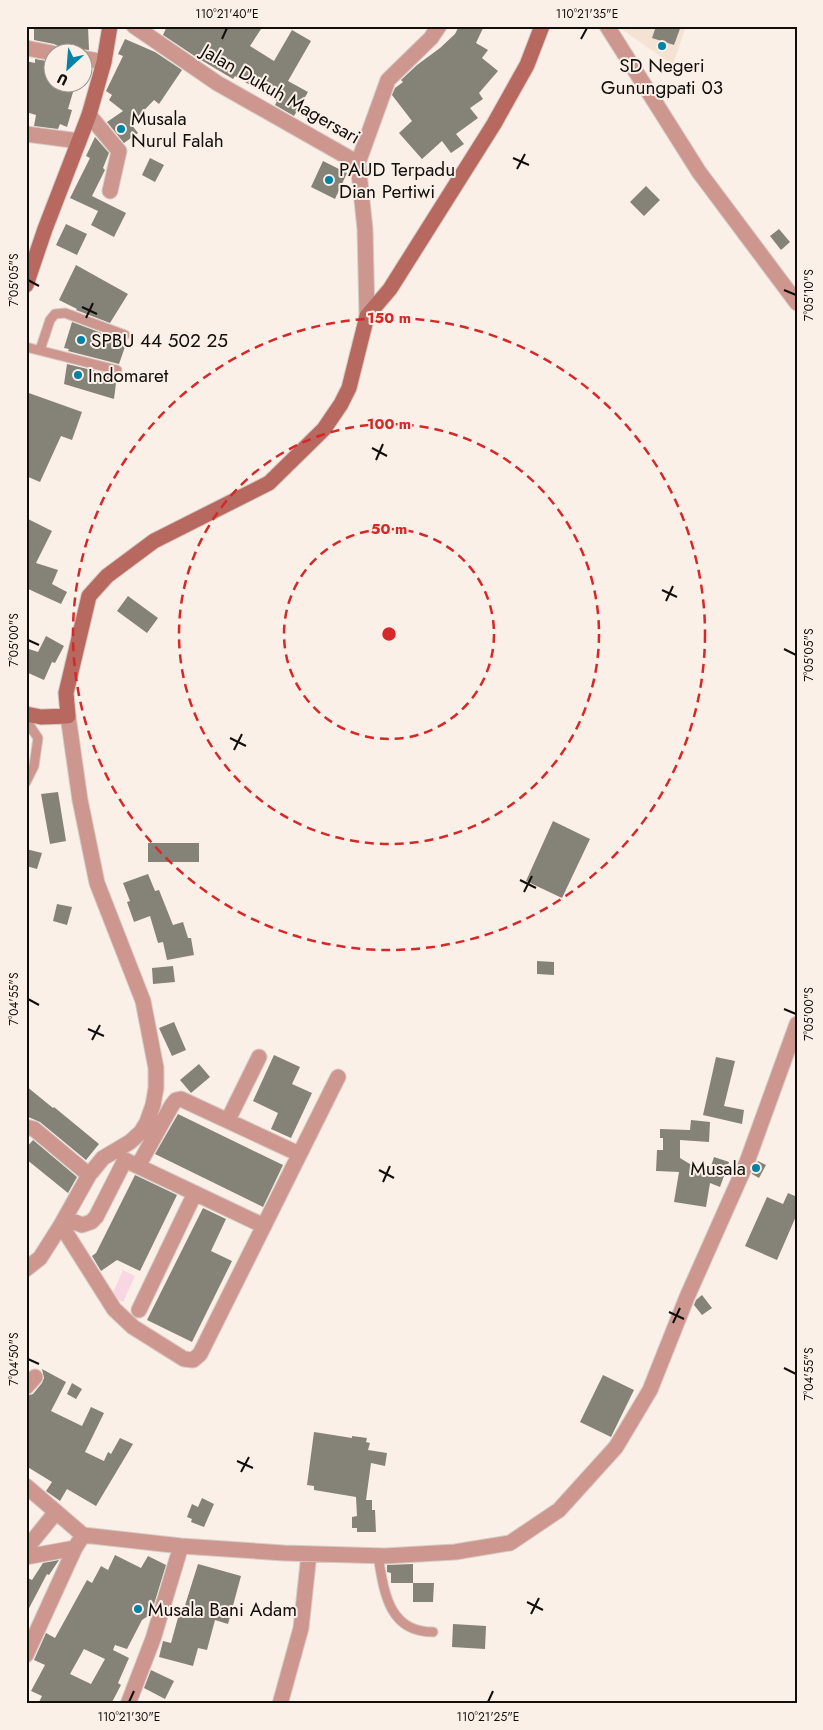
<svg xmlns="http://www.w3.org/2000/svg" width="823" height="1730" font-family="Jost,sans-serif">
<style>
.built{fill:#f4e3d5}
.green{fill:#f8d6e2}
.building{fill:#858277;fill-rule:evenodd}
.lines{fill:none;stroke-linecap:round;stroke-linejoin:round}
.lane-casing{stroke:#d6ccc5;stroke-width:11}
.street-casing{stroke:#d6ccc5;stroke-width:17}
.secondary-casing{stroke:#d6ccc5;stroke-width:17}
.lane{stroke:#cd978f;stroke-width:9}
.street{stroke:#cd978f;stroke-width:15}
.secondary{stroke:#b7695f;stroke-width:15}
.ticks{fill:none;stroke:#110e0b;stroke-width:2}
.ring{fill:none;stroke:#d62828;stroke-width:2.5;stroke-dasharray:9 6}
.poi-dot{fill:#0182a6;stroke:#fbf0e8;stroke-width:2}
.labels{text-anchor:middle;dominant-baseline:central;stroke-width:4;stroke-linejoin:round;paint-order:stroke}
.poi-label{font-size:19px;fill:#110e0b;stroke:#fbf0e8;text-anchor:start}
.street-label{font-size:19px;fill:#110e0b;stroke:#fbf0e8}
.centre{fill:#d62828;stroke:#fbf0e8;stroke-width:2.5}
.ring-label{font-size:15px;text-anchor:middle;font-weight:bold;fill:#d62828;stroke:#fbf0e8;stroke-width:4;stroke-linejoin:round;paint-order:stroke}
.neatline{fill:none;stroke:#110e0b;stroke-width:2}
.ticks-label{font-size:12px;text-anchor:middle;fill:#110e0b}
</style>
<rect width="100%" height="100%" fill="#fbf0e8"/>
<path class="built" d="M 617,26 L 686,26 L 673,65 Z"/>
<path class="green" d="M 123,1270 L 135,1276 L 123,1302 L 111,1297 Z"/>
<path class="building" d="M 34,26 L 88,26 L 89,50 L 79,49 L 75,52 L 61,52 L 58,46 L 54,44 L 34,40 Z
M 167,26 L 263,26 L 250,46 L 274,61 L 292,30 L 311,41 L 288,81 L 308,92 L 294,116 L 275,105 L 277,101 L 235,76 L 233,79 L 196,57 L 163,35 Z
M 459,26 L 484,26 L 476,43 L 488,50 L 482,58 L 498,71 L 479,93 L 483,99 L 470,108 L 478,118 L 456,134 L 464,144 L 451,153 L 442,141 L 422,159 L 399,133 L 412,121 L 392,95 L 395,88 L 403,82 L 401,80 L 417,65 L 440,48 L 455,34 Z
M 656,26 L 681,26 L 674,45 L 652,38 Z
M 125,39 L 155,52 L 182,70 L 159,104 L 154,100 L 131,124 L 138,133 L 124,143 L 107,122 L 123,111 L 109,100 L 112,95 L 106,91 L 123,56 L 118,54 Z
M 35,59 L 52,62 L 52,82 L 76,82 L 68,109 L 72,110 L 67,127 L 60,124 L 58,129 L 34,126 L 36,115 L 26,112 L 26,61 L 35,63 Z
M 95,137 L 109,153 L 103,168 L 105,170 L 92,196 L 126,213 L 114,237 L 91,225 L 98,211 L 70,198 L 90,158 L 86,156 Z
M 150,158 L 164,165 L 155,182 L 142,175 Z
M 323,161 L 347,173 L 335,199 L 311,187 Z
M 646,186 L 660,200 L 644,216 L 630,202 Z
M 66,224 L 87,234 L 77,255 L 56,245 Z
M 779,229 L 790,242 L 781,250 L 770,236 Z
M 76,265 L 128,294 L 110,323 L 76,310 L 77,309 L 59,300 Z
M 72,322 L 123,341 L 127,341 L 119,364 L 68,351 L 69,349 L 64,348 Z
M 67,364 L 116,376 L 113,383 L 116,383 L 114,399 L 64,384 Z
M 26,392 L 82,412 L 72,440 L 61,436 L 40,482 L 26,476 Z
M 26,518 L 52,531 L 36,563 L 58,570 L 52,584 L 67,592 L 61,604 L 26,588 Z
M 128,596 L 158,618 L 147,633 L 117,611 Z
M 46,636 L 64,646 L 55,663 L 52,662 L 44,680 L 26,672 L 26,648 L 38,652 Z
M 58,792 L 66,841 L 50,844 L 41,794 Z
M 553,821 L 590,839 L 562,898 L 526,881 Z
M 148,843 L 199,843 L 199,862 L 148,862 Z
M 26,849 L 42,853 L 37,869 L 26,866 Z
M 148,874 L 155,891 L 159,890 L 173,925 L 183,922 L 188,938 L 191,938 L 194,955 L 167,960 L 163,942 L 158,943 L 150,916 L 134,922 L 127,902 L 130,901 L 123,883 Z
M 57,904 L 72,907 L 67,925 L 53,921 Z
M 537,961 L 554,962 L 554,975 L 537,974 Z
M 173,966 L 175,982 L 153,984 L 152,968 Z
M 174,1022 L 186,1050 L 172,1056 L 159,1028 Z
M 274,1055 L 300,1067 L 292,1084 L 312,1093 L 291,1138 L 271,1129 L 278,1113 L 253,1101 Z
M 716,1057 L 735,1061 L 724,1106 L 744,1110 L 742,1124 L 703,1115 Z
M 199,1064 L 210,1077 L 191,1093 L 180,1080 Z
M 26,1086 L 53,1108 L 54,1107 L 99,1144 L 86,1160 L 40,1122 L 26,1116 Z
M 178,1114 L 283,1165 L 263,1207 L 155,1154 Z
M 691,1120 L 710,1122 L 709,1142 L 680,1140 L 680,1158 L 708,1175 L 714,1157 L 729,1162 L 720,1187 L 710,1183 L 706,1207 L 674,1202 L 679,1172 L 656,1171 L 657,1150 L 663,1150 L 663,1138 L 660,1138 L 660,1129 L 690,1130 Z
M 33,1140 L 77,1177 L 68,1193 L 26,1159 L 26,1148 Z
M 758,1161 L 766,1165 L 759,1178 L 752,1174 Z
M 135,1175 L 177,1195 L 140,1271 L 117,1260 L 101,1271 L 92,1256 L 96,1253 Z
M 788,1193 L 797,1197 L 797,1214 L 777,1260 L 745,1246 L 767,1197 L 783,1204 Z
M 203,1208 L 226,1219 L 211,1251 L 232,1261 L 192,1342 L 147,1320 Z
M 702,1295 L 712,1308 L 702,1315 L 694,1305 L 696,1300 Z
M 42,1369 L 66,1382 L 51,1411 L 82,1426 L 91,1407 L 104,1413 L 85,1452 L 104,1461 L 108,1452 L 111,1454 L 120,1438 L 133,1444 L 96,1506 L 67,1489 L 60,1501 L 46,1491 L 52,1482 L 26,1466 L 26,1396 L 33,1394 L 42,1383 L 44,1378 Z
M 603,1375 L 634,1390 L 611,1437 L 580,1422 Z
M 72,1383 L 82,1389 L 76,1399 L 67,1394 Z
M 314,1432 L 352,1438 L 352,1436 L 367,1438 L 366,1442 L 370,1443 L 368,1450 L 387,1453 L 385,1466 L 371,1463 L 366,1500 L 372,1500 L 372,1510 L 375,1510 L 376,1532 L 357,1532 L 357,1528 L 352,1528 L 352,1517 L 357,1516 L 356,1497 L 314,1490 L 314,1486 L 307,1485 Z
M 202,1498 L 214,1504 L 204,1527 L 191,1522 L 192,1519 L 187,1517 L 192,1504 L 198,1507 Z
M 115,1555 L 141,1568 L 148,1556 L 166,1565 L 151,1614 L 142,1620 L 127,1649 L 115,1645 L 113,1650 L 129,1658 L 118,1683 L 121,1685 L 111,1704 L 38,1704 L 42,1696 L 31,1691 L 45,1665 L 34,1660 L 46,1633 L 55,1638 L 87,1580 L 92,1583 L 101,1566 L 108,1570 ZM 84,1649 L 105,1659 L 91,1684 L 70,1674 Z
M 59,1560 L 49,1575 L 47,1574 L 26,1614 L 26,1577 L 32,1580 L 43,1563 Z
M 198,1564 L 241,1576 L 228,1624 L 215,1620 L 207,1650 L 198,1648 L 193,1666 L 159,1657 L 163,1641 L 171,1643 L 179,1614 L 182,1615 Z
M 413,1564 L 413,1583 L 391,1583 L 391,1573 L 387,1572 L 387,1565 Z
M 413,1583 L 434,1583 L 433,1602 L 413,1602 Z
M 453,1624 L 486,1626 L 485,1649 L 452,1647 Z
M 151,1670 L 174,1681 L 165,1699 L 144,1688 Z"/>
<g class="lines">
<defs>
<path id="lane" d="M 26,347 L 117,370
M 40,350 L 50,320 L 55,314 L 65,313 L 125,335
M 26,720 L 38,738 L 34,766 L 26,782
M 378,1556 C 384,1591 388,1632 433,1632"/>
<path id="street" d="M 134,26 L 217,83 L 358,163
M 607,26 L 699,172 L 797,303
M 26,48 L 52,53
M 82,58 L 104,62
M 89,115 L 119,151 L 110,191
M 26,134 L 79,141
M 367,316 L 365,229 L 358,163 L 388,80 L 431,38 L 439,26
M 228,1120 L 259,1057
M 26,1127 L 34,1129 L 89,1175
M 138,1166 L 172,1105 L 176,1100 L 181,1099 L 299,1154
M 65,1218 L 82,1225 L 91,1222 L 96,1217 L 125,1160 L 264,1226
M 61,1225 L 114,1309 L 133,1327 L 184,1359 L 193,1360 L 200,1354 L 338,1077
M 26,1269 L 40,1258 L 61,1225 L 89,1175 L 103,1158 L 130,1142 L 141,1132 L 147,1122 L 153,1105 L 156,1088 L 156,1068 L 143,1001 L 97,883 L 80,800 L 68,716
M 139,1310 L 195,1193
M 26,1387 L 35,1377
M 26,1486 L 83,1535
M 26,1549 L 56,1512
M 26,1557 L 75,1548
M 26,1655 L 75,1548 L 83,1535 L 181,1546 L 284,1553 L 385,1556 L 455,1552 L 510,1543 L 559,1510 L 616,1447 L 650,1390 L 687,1297 L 747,1162 L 797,1024
M 128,1704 L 153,1639 L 181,1546
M 280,1704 L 301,1628 L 309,1554"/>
<path id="secondary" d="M 26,285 L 45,229 L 89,115 L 104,62 L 110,26
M 26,714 L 41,717 L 68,716 L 66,693 L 89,596 L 107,576 L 154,541 L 269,483 L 324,429 L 341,404 L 349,388 L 367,316 L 390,289 L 494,124 L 527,65 L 542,26"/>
</defs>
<use href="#lane" class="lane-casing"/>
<use href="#street" class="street-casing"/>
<use href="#secondary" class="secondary-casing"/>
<use href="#lane" class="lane"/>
<use href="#street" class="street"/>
<use href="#secondary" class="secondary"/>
</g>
<path class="ticks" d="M 222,39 L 227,28M 581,39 L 587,28M 513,158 L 529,165M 517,169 L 525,154M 28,280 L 39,286M 784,290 L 796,295M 82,307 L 97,314M 86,318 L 93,303M 372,448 L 387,456M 376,460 L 383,444M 662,590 L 677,597M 666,601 L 673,586M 28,640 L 39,645M 784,649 L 796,655M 230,738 L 246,746M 234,750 L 242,734M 520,880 L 536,888M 524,892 L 532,876M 28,999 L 39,1005M 784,1009 L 796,1014M 88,1029 L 104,1036M 92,1040 L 100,1025M 379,1170 L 394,1178M 383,1182 L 390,1166M 669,1312 L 684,1319M 673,1323 L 680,1308M 28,1359 L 39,1364M 784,1368 L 796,1374M 237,1461 L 253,1468M 241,1472 L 249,1457M 527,1602 L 543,1610M 531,1614 L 539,1598M 129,1702 L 134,1691M 488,1702 L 493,1691"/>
<g class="ring">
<circle cx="389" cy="634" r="105"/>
<circle cx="389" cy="634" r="210"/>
<circle cx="389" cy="634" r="316"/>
</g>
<g class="poi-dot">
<circle cx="662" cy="46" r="5"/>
<circle cx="121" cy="129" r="5"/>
<circle cx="329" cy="180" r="5"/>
<circle cx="81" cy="340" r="5"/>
<circle cx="78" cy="375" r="5"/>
<circle cx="756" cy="1168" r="5"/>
<circle cx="138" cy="1609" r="5"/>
</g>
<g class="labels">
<g class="poi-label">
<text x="662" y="65" text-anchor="middle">SD Negeri<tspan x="662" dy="22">Gunungpati 03</tspan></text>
<text x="131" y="118">Musala<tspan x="131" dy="22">Nurul Falah</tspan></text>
<text x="339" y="169">PAUD Terpadu<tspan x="339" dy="22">Dian Pertiwi</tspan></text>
<text x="91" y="340">SPBU 44 502 25</text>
<text x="88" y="375">Indomaret</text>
<text x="746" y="1168" text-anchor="end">Musala</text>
<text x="148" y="1609">Musala Bani Adam</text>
</g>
<g class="street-label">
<text transform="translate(281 94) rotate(30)">Jalan Dukuh Magersari</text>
</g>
</g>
<circle cx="389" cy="634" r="8" class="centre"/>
<g class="ring-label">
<text x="389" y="323">150 m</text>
<text x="389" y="429">100 m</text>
<text x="389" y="534">50 m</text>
</g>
<rect width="823" height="1730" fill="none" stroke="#fbf0e8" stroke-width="55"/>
<g transform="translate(68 68) rotate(206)"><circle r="24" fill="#fbf0e8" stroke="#9d9690"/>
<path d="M0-4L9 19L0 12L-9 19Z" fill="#0182a6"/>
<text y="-8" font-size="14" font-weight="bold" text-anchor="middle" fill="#110e0b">U</text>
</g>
<rect x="28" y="28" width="768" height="1674" class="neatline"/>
<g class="ticks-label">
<text x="227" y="18">110°21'40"E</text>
<text x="587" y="18">110°21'35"E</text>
<text transform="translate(14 280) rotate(-90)" y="4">7°05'05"S</text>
<text transform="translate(809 295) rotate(-90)" y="4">7°05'10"S</text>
<text transform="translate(14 640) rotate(-90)" y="4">7°05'00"S</text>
<text transform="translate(809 655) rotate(-90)" y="4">7°05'05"S</text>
<text transform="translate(14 999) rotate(-90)" y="4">7°04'55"S</text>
<text transform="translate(809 1014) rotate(-90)" y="4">7°05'00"S</text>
<text transform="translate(14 1359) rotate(-90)" y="4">7°04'50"S</text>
<text transform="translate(809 1374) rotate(-90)" y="4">7°04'55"S</text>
<text x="129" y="1721">110°21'30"E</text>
<text x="488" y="1721">110°21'25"E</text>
</g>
</svg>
